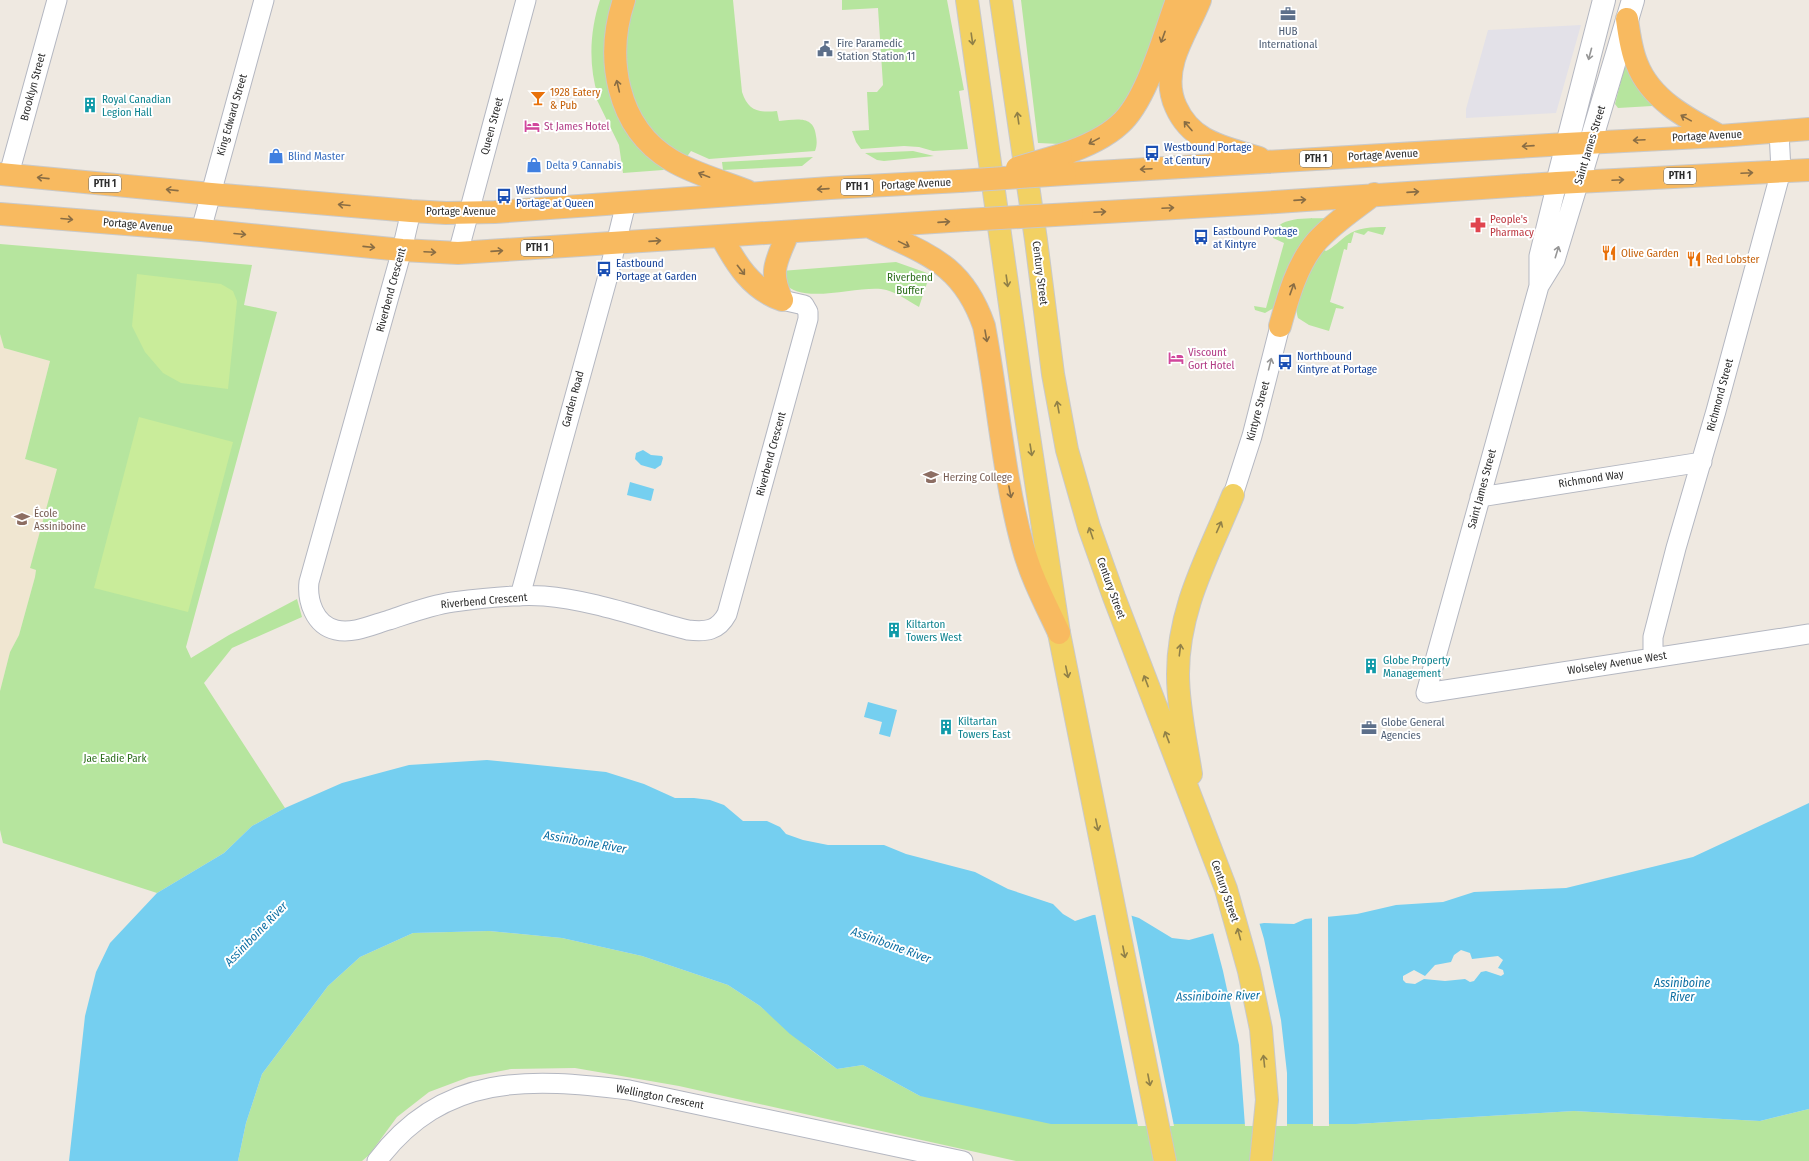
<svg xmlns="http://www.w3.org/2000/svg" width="1809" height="1161" font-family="'Fira Sans Condensed',sans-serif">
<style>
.industrial{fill:#e3e1e8}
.education{fill:#f0e6d1}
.green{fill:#b6e59e}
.pitch{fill:#c9ec9a}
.water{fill:#75cff0;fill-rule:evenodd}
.pier{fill:#efe9e1}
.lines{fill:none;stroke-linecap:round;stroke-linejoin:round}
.minor-casing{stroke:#b4b7c1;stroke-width:21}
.secondary-casing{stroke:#b4b7c1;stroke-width:24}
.primary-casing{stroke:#c9c9c9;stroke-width:24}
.trunk-casing{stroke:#c9c9c9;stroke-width:24}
.minor{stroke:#fff;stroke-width:19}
.secondary{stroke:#fff;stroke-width:22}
.primary{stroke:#f2d163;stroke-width:22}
.trunk{stroke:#f8ba60;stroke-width:22}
.trunk-bridge-casing{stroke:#c9c9c9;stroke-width:24;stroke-linecap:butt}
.trunk-bridge{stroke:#f8ba60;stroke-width:22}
.oneway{stroke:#896d44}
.oneway2{stroke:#908048}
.oneway3{stroke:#969696}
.labels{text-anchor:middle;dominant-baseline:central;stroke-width:4;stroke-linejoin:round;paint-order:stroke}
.shield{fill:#fff;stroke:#6d6d6d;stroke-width:1}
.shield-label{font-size:10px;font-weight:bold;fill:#2e2e2e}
.service-label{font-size:11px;fill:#4e5e75;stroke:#fff;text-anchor:start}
.street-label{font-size:11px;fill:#2e2e2e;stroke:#fff}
.food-label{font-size:11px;fill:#c56008;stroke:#fff;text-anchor:start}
.culture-label{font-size:11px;fill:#0d838f;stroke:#fff;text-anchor:start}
.hotel-label{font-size:11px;fill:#b23c85;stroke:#fff;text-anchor:start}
.transit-label{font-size:11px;fill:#164399;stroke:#fff;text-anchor:start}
.shop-label{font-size:11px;fill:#366cbe;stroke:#fff;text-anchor:start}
.health-label{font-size:11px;fill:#be3a42;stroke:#fff;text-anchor:start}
.park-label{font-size:11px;fill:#2c6e1b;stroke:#fff}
.education-label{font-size:11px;fill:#785e54;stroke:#fff;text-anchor:start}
.water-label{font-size:12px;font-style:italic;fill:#0d6fa3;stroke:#fff}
</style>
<rect width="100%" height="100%" fill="#efe9e1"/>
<path class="industrial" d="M 1581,25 L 1556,113 L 1466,118 L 1466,109 L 1488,30 Z"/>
<path class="education" d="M 0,334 L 5,348 L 50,361 L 25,459 L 58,469 L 30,568 L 36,570 L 35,577 L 19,635 L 10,652 L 0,691 Z"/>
<path class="green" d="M 600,0 L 615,0 L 607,57 L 668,167 L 663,170 L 623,173 L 619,145 L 596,98 L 598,96 C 588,65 590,30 600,0 Z
M 632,0 L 733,0 L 742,92 C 748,111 759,113 777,111 L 779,121 C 795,120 814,114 816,136 C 817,141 817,146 815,151 L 709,159 L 691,151 L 686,158 L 667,147 L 642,120 L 627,85 L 626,31 Z
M 842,0 L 947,0 L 964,90 L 959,91 L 968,149 L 933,151 L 919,147 L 904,146 L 861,149 L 856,142 L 852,131 L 869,130 L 867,92 L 877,92 L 883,85 L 878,8 L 842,10 Z
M 1021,0 L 1168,0 L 1130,104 L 1101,131 L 1060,144 L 1038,143 Z
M 1627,64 L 1654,104 L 1652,106 L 1618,108 L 1615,104 L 1625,65 Z
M 913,151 L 934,156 L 884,161 L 877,160 L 865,153 Z
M 813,157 L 802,166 L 723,170 L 722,162 Z
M 1326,218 L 1274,308 L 1265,313 L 1255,310 L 1254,306 L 1266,308 L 1284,243 L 1273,238 C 1274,215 1309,219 1326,218 Z
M 1386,227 L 1383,235 L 1368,231 L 1364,235 L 1354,232 L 1351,243 L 1348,243 L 1347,250 L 1344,249 L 1330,302 L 1344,307 L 1343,309 L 1336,308 L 1329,331 L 1309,325 L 1298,318 C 1291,296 1311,267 1321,248 L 1326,251 C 1334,247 1339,241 1346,236 C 1358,227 1372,227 1386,227 Z
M 0,244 L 252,265 L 244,305 L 277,312 L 186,647 L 191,658 L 229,635 L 297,599 L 302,617 L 232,648 L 204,683 L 285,808 L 252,826 L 224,853 L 157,893 L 3,843 L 0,830 L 0,691 L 10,652 L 19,635 L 35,577 L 36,570 L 30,568 L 57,469 L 25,459 L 50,361 L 4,348 L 0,334 Z
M 896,262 L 930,274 L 919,307 C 906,300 896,291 881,289 C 857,286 800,305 785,283 C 783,280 782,274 781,271 Z
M 489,931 L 562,938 L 642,956 L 728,985 L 760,1006 L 811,1050 L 837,1069 L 863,1065 L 920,1096 L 1356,1124 L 1574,1111 L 1760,1121 L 1809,1109 L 1809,1161 L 1016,1161 L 679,1086 L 575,1068 L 511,1069 L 469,1077 L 429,1092 L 397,1117 L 369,1155 L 362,1161 L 238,1161 L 246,1123 L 262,1074 L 328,986 L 360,957 L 413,933 Z"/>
<path class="pitch" d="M 137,274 L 221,284 L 233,291 L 237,301 L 228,389 L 181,383 L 163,373 L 145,352 L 132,326 Z
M 139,417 L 233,442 L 188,612 L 94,588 Z"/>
<path class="water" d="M 643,450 L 651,455 L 662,456 L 663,458 L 661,465 L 655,469 L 641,465 L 635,459 L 636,453 Z
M 630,482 L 654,489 L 651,501 L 627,495 Z
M 868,702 L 897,710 L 890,737 L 879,734 L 882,722 L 864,717 Z
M 487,760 L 606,772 L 644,784 L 675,798 L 694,798 L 710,800 L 724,805 L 743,821 L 767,821 L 780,827 L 786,834 L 803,840 L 828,845 L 884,845 L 906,854 L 975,872 L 1008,889 L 1053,904 L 1063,914 L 1075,921 L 1093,915 L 1123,913 L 1139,918 L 1172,938 L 1189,940 L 1229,929 L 1264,923 L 1294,924 L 1305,919 L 1357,914 L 1396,905 L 1443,902 L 1474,892 L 1566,888 L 1693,857 L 1809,803 L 1809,1109 L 1760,1121 L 1574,1111 L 1356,1124 L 1051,1124 L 920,1096 L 863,1065 L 837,1069 L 790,1034 L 760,1006 L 728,985 L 642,956 L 562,938 L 489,931 L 413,933 L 360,957 L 328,986 L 262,1074 L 246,1123 L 238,1161 L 69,1161 L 85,1016 L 96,972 L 110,943 L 157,893 L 224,853 L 252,826 L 285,808 L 342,783 L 409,765 ZM 1461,950 L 1470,953 L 1472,959 L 1498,956 L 1503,960 L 1498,968 L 1503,970 L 1504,974 L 1501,976 L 1486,971 L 1481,972 L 1474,981 L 1470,982 L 1465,979 L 1445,981 L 1424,979 L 1415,984 L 1406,983 L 1403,980 L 1403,976 L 1414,970 L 1425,976 L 1435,965 L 1451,962 L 1454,955 Z"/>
<path class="pier" d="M 1123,911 L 1131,913 L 1174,1126 L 1138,1126 L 1095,913 Z
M 1328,914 L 1329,1126 L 1313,1126 L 1312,916 Z
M 1259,922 L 1264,939 L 1281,1020 L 1287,1073 L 1287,1126 L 1245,1126 L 1239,1045 L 1223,971 L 1213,933 L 1229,928 Z"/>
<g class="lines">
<defs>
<path id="minor" d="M 9,174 L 57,0
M 1557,183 L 1539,256 L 1539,286 L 1426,693 L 1809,634
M 411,211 L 402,250 L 309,582 C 307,600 314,625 336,630 C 353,634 372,625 389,620 C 410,613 431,605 453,602 C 482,598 514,594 544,596 C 592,600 641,618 688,630 C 706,632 718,631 727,614 L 808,319 L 808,312 L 804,305 L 782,300
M 201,230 L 264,0
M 458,253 L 526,0
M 1539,286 L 1555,260 L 1579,181
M 1233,495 L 1252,436 L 1280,326
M 1480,497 L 1702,462
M 520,596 L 608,276 L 626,203
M 1653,657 L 1653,637 L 1676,548 L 1716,411 L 1781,171 L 1779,131
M 377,1161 C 444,1072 530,1078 629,1090 L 963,1161"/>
<path id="secondary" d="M 1579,181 L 1633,0
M 1557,183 L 1604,0"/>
<path id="primary" d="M 967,0 L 1023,397 L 1059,633 L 1165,1161
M 1001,0 L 1036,240 L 1053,374 L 1067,450 L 1089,527 L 1114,597 L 1226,889 L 1249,971 L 1261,1029 L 1267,1100 L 1261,1161
M 1191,774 C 1186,742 1178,707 1178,674 C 1178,607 1209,555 1233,495"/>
<path id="trunk" d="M 624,0 C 605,57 616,127 671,160 C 694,174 722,181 747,191
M 1200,0 C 1192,20 1180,39 1174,59 C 1169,76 1169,92 1176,107 C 1192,143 1225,147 1259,158
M 1627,19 C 1629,34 1631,50 1637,64 C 1651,100 1688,119 1720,136
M 1061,155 C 1082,148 1104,139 1120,124 C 1147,100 1164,35 1177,0
M 0,174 L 211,194 L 411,211 L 446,213 L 495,212 L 830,188 L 960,181
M 1065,174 L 1566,144 L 1720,136 L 1809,129
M 0,214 L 201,230 L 402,250 L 458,253 L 965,220
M 1072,214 L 1261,203 L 1557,183 L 1809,170
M 870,227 C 925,254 962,262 984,326 C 998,399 1003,475 1023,547 C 1031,577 1046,605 1059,633
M 721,236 C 736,264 751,289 782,300
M 782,300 C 768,270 777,261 788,233
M 1280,326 C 1288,297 1297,264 1317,241 C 1333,223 1355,209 1374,194"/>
</defs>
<use href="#minor" class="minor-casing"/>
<use href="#secondary" class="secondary-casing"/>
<use href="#primary" class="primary-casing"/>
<use href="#trunk" class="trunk-casing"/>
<use href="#minor" class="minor"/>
<use href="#secondary" class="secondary"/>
<use href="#primary" class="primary"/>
<use href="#trunk" class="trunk"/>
<defs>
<path id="trunk-bridge" d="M 1017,168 L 1061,155
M 960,181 L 1065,174
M 965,220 L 1072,214"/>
</defs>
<use href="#trunk-bridge" class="trunk-bridge-casing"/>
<use href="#trunk-bridge" class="trunk-bridge"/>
</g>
<defs><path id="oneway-shaft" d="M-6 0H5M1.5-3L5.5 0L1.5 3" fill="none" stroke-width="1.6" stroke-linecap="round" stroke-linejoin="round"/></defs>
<g class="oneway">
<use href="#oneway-shaft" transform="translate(1163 37) rotate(110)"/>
<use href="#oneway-shaft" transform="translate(618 86) rotate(-103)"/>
<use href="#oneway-shaft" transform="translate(1686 118) rotate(-151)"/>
<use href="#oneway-shaft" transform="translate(1188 126) rotate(-131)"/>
<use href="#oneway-shaft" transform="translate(1639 140) rotate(177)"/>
<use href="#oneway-shaft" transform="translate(1094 141) rotate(151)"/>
<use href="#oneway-shaft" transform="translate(1528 146) rotate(176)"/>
<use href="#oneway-shaft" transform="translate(1146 169) rotate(177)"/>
<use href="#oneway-shaft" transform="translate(1747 173) rotate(-3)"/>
<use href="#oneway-shaft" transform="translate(704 175) rotate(-159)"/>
<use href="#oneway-shaft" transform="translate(43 178) rotate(-174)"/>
<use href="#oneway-shaft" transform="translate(1618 180) rotate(-3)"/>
<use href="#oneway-shaft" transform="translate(823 189) rotate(176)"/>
<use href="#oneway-shaft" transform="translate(172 190) rotate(-174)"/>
<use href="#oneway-shaft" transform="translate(1413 192) rotate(-4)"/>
<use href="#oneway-shaft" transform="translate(1300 200) rotate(-4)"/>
<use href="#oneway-shaft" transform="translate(344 205) rotate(-175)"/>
<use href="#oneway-shaft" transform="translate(1168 208) rotate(-3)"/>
<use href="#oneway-shaft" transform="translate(1100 212) rotate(-3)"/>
<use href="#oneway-shaft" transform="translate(67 219) rotate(5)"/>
<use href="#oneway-shaft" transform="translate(944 222) rotate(-4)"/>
<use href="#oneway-shaft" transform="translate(240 234) rotate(5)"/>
<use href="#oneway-shaft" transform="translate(655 241) rotate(-4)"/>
<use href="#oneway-shaft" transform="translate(904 244) rotate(26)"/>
<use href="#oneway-shaft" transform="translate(369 247) rotate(6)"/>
<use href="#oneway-shaft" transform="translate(497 251) rotate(-4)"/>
<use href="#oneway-shaft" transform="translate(430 252) rotate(3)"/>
<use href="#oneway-shaft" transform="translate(741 270) rotate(52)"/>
<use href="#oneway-shaft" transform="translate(1292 289) rotate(-70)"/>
<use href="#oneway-shaft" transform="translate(986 336) rotate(80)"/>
<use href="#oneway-shaft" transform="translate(1010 492) rotate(79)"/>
</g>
<g class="oneway2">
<use href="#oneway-shaft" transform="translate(972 39) rotate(82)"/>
<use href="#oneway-shaft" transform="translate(1018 118) rotate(-98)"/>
<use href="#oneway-shaft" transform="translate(1007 281) rotate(82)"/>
<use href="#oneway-shaft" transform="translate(1058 407) rotate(-100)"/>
<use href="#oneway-shaft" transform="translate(1031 450) rotate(81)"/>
<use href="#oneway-shaft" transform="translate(1219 527) rotate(-66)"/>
<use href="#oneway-shaft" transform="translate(1091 533) rotate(-109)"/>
<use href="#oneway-shaft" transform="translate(1180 650) rotate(-83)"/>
<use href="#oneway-shaft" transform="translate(1067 672) rotate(78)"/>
<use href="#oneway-shaft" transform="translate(1146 681) rotate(-111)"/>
<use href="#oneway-shaft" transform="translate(1167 737) rotate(-111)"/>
<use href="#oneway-shaft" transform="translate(1097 825) rotate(78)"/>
<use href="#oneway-shaft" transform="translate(1239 934) rotate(-105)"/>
<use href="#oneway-shaft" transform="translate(1124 952) rotate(79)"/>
<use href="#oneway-shaft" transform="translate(1264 1061) rotate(-96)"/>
<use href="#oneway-shaft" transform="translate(1149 1080) rotate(79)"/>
</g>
<g class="oneway3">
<use href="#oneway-shaft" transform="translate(1590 54) rotate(105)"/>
<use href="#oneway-shaft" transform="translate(1557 252) rotate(-73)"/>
<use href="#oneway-shaft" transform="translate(1270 364) rotate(-76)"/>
</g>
<defs>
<symbol id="office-bare" viewBox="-9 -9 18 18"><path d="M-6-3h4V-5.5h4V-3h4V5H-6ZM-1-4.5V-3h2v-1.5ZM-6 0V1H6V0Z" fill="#5c6f8a" stroke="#fff" stroke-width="2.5" paint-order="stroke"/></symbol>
<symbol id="civic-bare" viewBox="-9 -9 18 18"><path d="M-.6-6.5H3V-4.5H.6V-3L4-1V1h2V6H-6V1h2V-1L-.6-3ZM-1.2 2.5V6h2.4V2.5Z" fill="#5c6f8a" stroke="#fff" stroke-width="2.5" paint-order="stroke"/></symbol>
<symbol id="bar-bare" viewBox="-9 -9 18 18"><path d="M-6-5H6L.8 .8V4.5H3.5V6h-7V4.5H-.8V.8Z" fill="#e8710a" stroke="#fff" stroke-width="2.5" paint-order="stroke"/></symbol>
<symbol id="building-bare" viewBox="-9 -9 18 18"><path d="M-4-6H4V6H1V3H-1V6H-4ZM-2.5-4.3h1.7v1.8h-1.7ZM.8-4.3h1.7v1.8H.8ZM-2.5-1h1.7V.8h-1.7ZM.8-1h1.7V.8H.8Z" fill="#0f9aa8" stroke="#fff" stroke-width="2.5" paint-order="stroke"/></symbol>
<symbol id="hotel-bare" viewBox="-9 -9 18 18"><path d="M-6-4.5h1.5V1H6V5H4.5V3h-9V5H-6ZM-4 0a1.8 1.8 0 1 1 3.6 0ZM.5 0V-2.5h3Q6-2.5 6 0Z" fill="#d1479c" stroke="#fff" stroke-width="2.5" paint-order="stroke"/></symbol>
<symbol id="bus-bare" viewBox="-9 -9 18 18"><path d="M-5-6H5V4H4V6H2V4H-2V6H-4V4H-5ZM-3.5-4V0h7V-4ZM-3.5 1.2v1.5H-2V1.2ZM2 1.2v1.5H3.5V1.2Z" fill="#1a4fb4" stroke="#fff" stroke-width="2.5" paint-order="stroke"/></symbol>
<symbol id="shop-bare" viewBox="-9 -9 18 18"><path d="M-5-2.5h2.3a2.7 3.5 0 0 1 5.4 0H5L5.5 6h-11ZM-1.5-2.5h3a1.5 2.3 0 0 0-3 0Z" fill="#3f7fe0" stroke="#fff" stroke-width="2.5" paint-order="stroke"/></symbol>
<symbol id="pharmacy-bare" viewBox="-9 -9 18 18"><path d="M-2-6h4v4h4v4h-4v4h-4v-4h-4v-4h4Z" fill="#e0444e" stroke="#fff" stroke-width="2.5" paint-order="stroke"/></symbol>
<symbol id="restaurant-bare" viewBox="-9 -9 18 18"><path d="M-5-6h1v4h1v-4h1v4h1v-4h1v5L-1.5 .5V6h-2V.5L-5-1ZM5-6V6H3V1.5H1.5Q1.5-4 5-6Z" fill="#e8710a" stroke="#fff" stroke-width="2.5" paint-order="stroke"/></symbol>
<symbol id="university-bare" viewBox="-9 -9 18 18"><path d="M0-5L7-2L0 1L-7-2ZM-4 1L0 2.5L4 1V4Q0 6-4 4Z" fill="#8d6e63" stroke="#fff" stroke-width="2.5" paint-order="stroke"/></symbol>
<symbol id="school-bare" viewBox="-9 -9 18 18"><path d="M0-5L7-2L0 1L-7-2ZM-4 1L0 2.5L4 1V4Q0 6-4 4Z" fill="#8d6e63" stroke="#fff" stroke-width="2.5" paint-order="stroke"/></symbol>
</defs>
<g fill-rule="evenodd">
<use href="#office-bare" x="1277" y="3" width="22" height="22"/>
<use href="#civic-bare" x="814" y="38" width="22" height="22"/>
<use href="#bar-bare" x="527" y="87" width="22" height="22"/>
<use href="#building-bare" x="79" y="94" width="22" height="22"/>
<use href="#hotel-bare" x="521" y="115" width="22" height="22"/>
<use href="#bus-bare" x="1141" y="142" width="22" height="22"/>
<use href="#shop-bare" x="265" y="145" width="22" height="22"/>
<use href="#shop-bare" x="523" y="154" width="22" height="22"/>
<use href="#bus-bare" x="493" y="185" width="22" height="22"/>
<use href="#pharmacy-bare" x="1467" y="214" width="22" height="22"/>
<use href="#bus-bare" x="1190" y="226" width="22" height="22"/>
<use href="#restaurant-bare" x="1598" y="242" width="22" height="22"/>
<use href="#restaurant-bare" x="1683" y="248" width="22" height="22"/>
<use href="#bus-bare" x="593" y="258" width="22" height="22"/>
<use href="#hotel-bare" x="1165" y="347" width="22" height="22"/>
<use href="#bus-bare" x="1274" y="351" width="22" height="22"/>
<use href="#university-bare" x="920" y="466" width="22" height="22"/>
<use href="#school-bare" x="11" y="508" width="22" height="22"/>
<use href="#building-bare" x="883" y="619" width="22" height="22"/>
<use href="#building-bare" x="1360" y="655" width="22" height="22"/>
<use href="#building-bare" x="935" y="716" width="22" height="22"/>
<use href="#office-bare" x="1358" y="717" width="22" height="22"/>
</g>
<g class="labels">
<g class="shield">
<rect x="1300" y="151" width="32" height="16" rx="3"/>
<rect x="1664" y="168" width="32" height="16" rx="3"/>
<rect x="89" y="176" width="32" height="16" rx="3"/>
<rect x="841" y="179" width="32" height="16" rx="3"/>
<rect x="521" y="240" width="32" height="16" rx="3"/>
</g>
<g class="shield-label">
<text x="1316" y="159">PTH 1</text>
<text x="1680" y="176">PTH 1</text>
<text x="105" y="184">PTH 1</text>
<text x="857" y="187">PTH 1</text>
<text x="537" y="248">PTH 1</text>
</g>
<g class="service-label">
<text x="1288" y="31" text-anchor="middle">HUB<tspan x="1288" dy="13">International</tspan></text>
<text x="837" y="43">Fire Paramedic<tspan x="837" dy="13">Station Station 11</tspan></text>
<text x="1381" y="722">Globe General<tspan x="1381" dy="13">Agencies</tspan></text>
</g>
<g class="street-label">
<text transform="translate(33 87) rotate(-75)">Brooklyn Street</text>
<text transform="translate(232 115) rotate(-74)">King Edward Street</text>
<text transform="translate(492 126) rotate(-75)">Queen Street</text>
<text transform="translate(1707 136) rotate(-3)">Portage Avenue</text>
<text transform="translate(1590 145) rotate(-73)">Saint James Street</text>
<text transform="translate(1383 155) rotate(-3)">Portage Avenue</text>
<text transform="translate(916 184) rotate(-3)">Portage Avenue</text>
<text x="461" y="211">Portage Avenue</text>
<text transform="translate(138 225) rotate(5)">Portage Avenue</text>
<text transform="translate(1040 273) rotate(83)">Century Street</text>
<text transform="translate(391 290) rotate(-75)">Riverbend Crescent</text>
<text transform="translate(1720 395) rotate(-75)">Richmond Street</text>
<text transform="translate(573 399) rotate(-75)">Garden Road</text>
<text transform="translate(1258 411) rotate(-75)">Kintyre Street</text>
<text transform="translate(771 454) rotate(-75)">Riverbend Crescent</text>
<text transform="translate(1591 479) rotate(-9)">Richmond Way</text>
<text transform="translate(1482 489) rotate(-75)">Saint James Street</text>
<text transform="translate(1111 588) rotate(70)">Century Street</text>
<text transform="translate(484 601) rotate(-5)">Riverbend Crescent</text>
<text transform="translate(1617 663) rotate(-9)">Wolseley Avenue West</text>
<text transform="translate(1225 891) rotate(71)">Century Street</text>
<text transform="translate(660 1097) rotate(11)">Wellington Crescent</text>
</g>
<g class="food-label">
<text x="550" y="92">1928 Eatery<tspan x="550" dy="13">&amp; Pub</tspan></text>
<text x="1621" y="253">Olive Garden</text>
<text x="1706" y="259">Red Lobster</text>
</g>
<g class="culture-label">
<text x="102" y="99">Royal Canadian<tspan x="102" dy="13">Legion Hall</tspan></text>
<text x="906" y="624">Kiltarton<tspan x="906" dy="13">Towers West</tspan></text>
<text x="1383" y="660">Globe Property<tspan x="1383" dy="13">Management</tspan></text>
<text x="958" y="721">Kiltartan<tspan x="958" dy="13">Towers East</tspan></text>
</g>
<g class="hotel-label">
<text x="544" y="126">St James Hotel</text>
<text x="1188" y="352">Viscount<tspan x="1188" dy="13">Gort Hotel</tspan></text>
</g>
<g class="transit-label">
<text x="1164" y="147">Westbound Portage<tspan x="1164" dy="13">at Century</tspan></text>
<text x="516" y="190">Westbound<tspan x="516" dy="13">Portage at Queen</tspan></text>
<text x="1213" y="231">Eastbound Portage<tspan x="1213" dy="13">at Kintyre</tspan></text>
<text x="616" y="263">Eastbound<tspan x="616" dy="13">Portage at Garden</tspan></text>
<text x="1297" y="356">Northbound<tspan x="1297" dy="13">Kintyre at Portage</tspan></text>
</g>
<g class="shop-label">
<text x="288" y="156">Blind Master</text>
<text x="546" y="165">Delta 9 Cannabis</text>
</g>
<g class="health-label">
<text x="1490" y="219">People's<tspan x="1490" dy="13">Pharmacy</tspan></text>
</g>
<g class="park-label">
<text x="910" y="277">Riverbend<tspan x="910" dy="13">Buffer</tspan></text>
<text x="115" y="758">Jae Eadie Park</text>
</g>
<g class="education-label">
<text x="943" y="477">Herzing College</text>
<text x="34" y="513">École<tspan x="34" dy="13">Assiniboine</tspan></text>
</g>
<g class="water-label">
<text transform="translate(585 842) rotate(10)">Assiniboine River</text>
<text transform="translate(256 934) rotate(-46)">Assiniboine River</text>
<text transform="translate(891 945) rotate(20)">Assiniboine River</text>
<text x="1682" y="983">Assiniboine<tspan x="1682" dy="14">River</tspan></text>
<text transform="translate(1218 996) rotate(-1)">Assiniboine River</text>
</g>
</g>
</svg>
